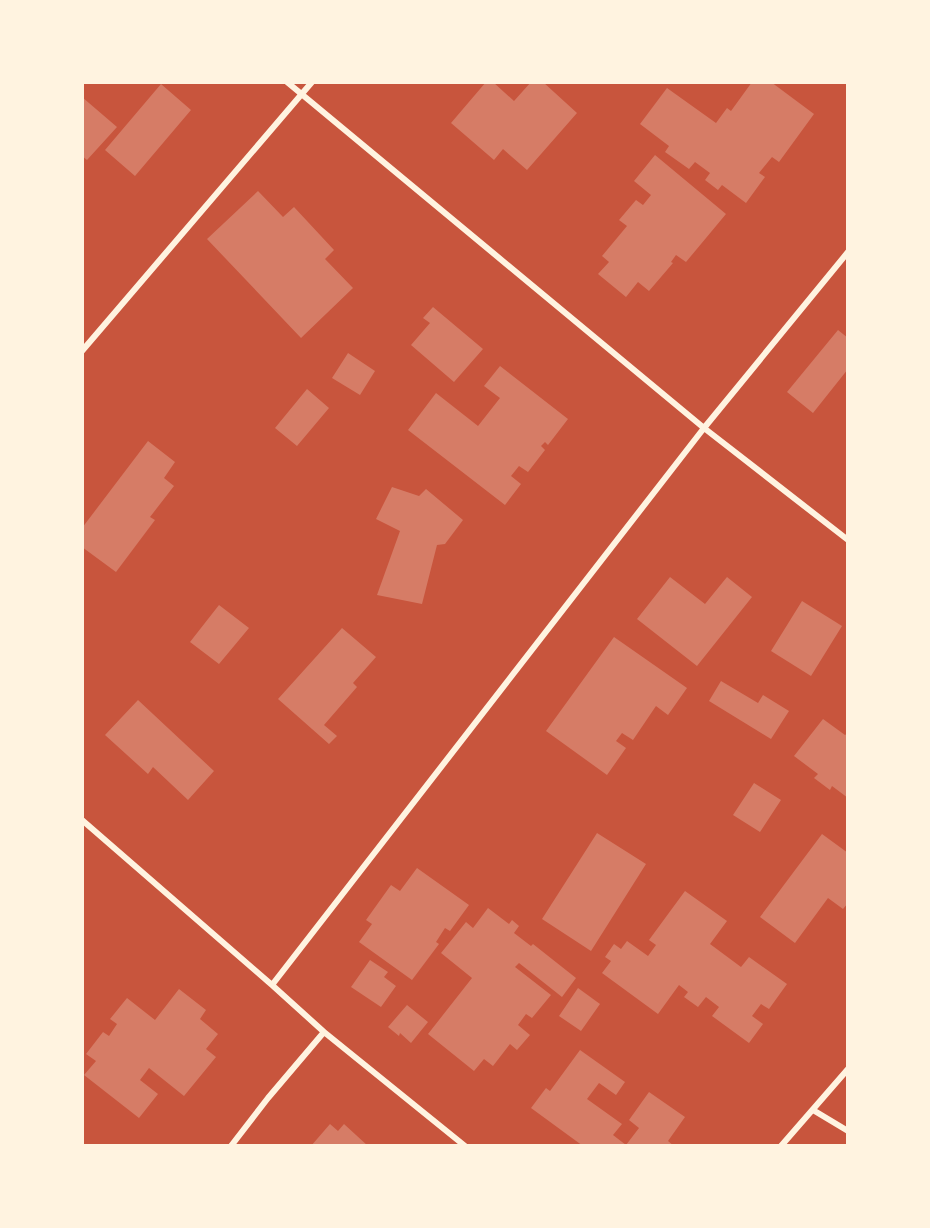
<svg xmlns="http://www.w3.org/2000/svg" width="930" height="1228" font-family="'Asap Condensed',sans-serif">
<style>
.building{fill:#d67c66}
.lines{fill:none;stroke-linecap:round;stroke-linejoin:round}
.minor{stroke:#fff3e0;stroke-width:6}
</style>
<rect width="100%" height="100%" fill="#c8553d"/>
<path class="building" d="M 486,82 L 493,82 L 514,101 L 531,82 L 543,82 L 577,113 L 527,170 L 503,149 L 494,160 L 451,123 Z
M 752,82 L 771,82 L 814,114 L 779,162 L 772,157 L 759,173 L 765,177 L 746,203 L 722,185 L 718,190 L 705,180 L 710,173 L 695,162 L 689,169 L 665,152 L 669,146 L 640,124 L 667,88 L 716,123 L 727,108 L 731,111 Z
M 161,84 L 191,110 L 135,176 L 105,150 Z
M 82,97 L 117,127 L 87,160 L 82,156 Z
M 655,155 L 726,214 L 686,262 L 676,255 L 671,262 L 673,263 L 649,291 L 638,282 L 626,297 L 598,274 L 609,262 L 602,256 L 627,226 L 619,220 L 636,200 L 643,205 L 651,195 L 634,181 Z
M 258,191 L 283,217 L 294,207 L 334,250 L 325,259 L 353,288 L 301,338 L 207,239 Z
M 433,307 L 483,349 L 454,382 L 411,345 L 430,323 L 423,318 Z
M 838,330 L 848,338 L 848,369 L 813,413 L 787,392 Z
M 348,353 L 375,371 L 360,395 L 332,378 Z
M 500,366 L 568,419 L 548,445 L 545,442 L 541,446 L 545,450 L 528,472 L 519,466 L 511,476 L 521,484 L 505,505 L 408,430 L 436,393 L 478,426 L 500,398 L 484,386 Z
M 307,389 L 329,408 L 297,446 L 275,428 Z
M 148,441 L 175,462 L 164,478 L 174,486 L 150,517 L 155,520 L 116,572 L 82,547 L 82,528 Z
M 392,487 L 419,496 L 426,489 L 463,520 L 445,544 L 437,545 L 422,604 L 377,595 L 400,531 L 376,519 Z
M 670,577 L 705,604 L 727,577 L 752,597 L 697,666 L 637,619 Z
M 802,601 L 842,626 L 811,676 L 771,651 Z
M 219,605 L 249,628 L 219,664 L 190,642 Z
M 342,628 L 376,657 L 353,683 L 357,687 L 324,725 L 337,736 L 329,744 L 278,699 Z
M 614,637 L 687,688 L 668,715 L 656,706 L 633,740 L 622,733 L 616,741 L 626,748 L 607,775 L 546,731 Z
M 721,681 L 758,703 L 763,695 L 789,711 L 771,739 L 709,701 Z
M 138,700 L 214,771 L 188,800 L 153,767 L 148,774 L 105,735 Z
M 823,719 L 845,735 L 848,733 L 848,798 L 832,786 L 830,790 L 814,778 L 818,774 L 794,756 Z
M 754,783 L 781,800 L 760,832 L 733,815 Z
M 597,833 L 646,864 L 591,951 L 542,919 Z
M 822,834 L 848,853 L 848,903 L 843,909 L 828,898 L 795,943 L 760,917 Z
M 417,868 L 469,905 L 450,931 L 445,928 L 436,942 L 439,944 L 412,980 L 359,942 L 372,924 L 366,920 L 391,885 L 400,891 Z
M 685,891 L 727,921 L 710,944 L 741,967 L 749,957 L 787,984 L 769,1009 L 761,1004 L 752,1016 L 763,1024 L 749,1043 L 712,1016 L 719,1007 L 706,997 L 698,1007 L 684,997 L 688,992 L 679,985 L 658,1014 L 602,973 L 611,961 L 605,957 L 614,944 L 621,949 L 627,941 L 648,956 L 656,945 L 649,940 Z
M 488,908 L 509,924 L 512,920 L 519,926 L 514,933 L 531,946 L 533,944 L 576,978 L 562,997 L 519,963 L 515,967 L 551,995 L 532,1018 L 526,1014 L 518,1025 L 530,1035 L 517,1050 L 510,1044 L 493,1066 L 484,1059 L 474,1071 L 428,1034 L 472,978 L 441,953 L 466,922 L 473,928 Z
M 370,960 L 388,972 L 384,977 L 396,986 L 381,1007 L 351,987 Z
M 578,988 L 600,1004 L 581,1031 L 559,1016 Z
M 179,989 L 206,1010 L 200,1019 L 218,1034 L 206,1049 L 216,1057 L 184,1096 L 149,1068 L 140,1080 L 158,1094 L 139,1118 L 84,1075 L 96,1061 L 86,1054 L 103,1032 L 109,1036 L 117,1024 L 110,1019 L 127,998 L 155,1020 Z
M 407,1005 L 428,1022 L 411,1043 L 400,1033 L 399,1036 L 388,1027 Z
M 580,1050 L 625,1082 L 616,1095 L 599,1083 L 587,1099 L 622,1124 L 613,1135 L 626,1145 L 639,1128 L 629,1120 L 649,1092 L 685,1117 L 668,1141 L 674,1146 L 583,1146 L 531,1108 L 546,1088 L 550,1091 Z
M 330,1124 L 338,1131 L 344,1124 L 368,1146 L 311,1146 Z"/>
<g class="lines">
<path class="minor" d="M 287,82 L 704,428 L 848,540
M 82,351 L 312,82
M 82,820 L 272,985 L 324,1032 L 465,1146
M 272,985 L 704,428 L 848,252
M 813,1110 L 848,1131
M 231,1146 L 268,1098 L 324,1032
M 781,1146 L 848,1069"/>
</g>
<rect width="930" height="1228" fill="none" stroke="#fff3e0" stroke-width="168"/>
</svg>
